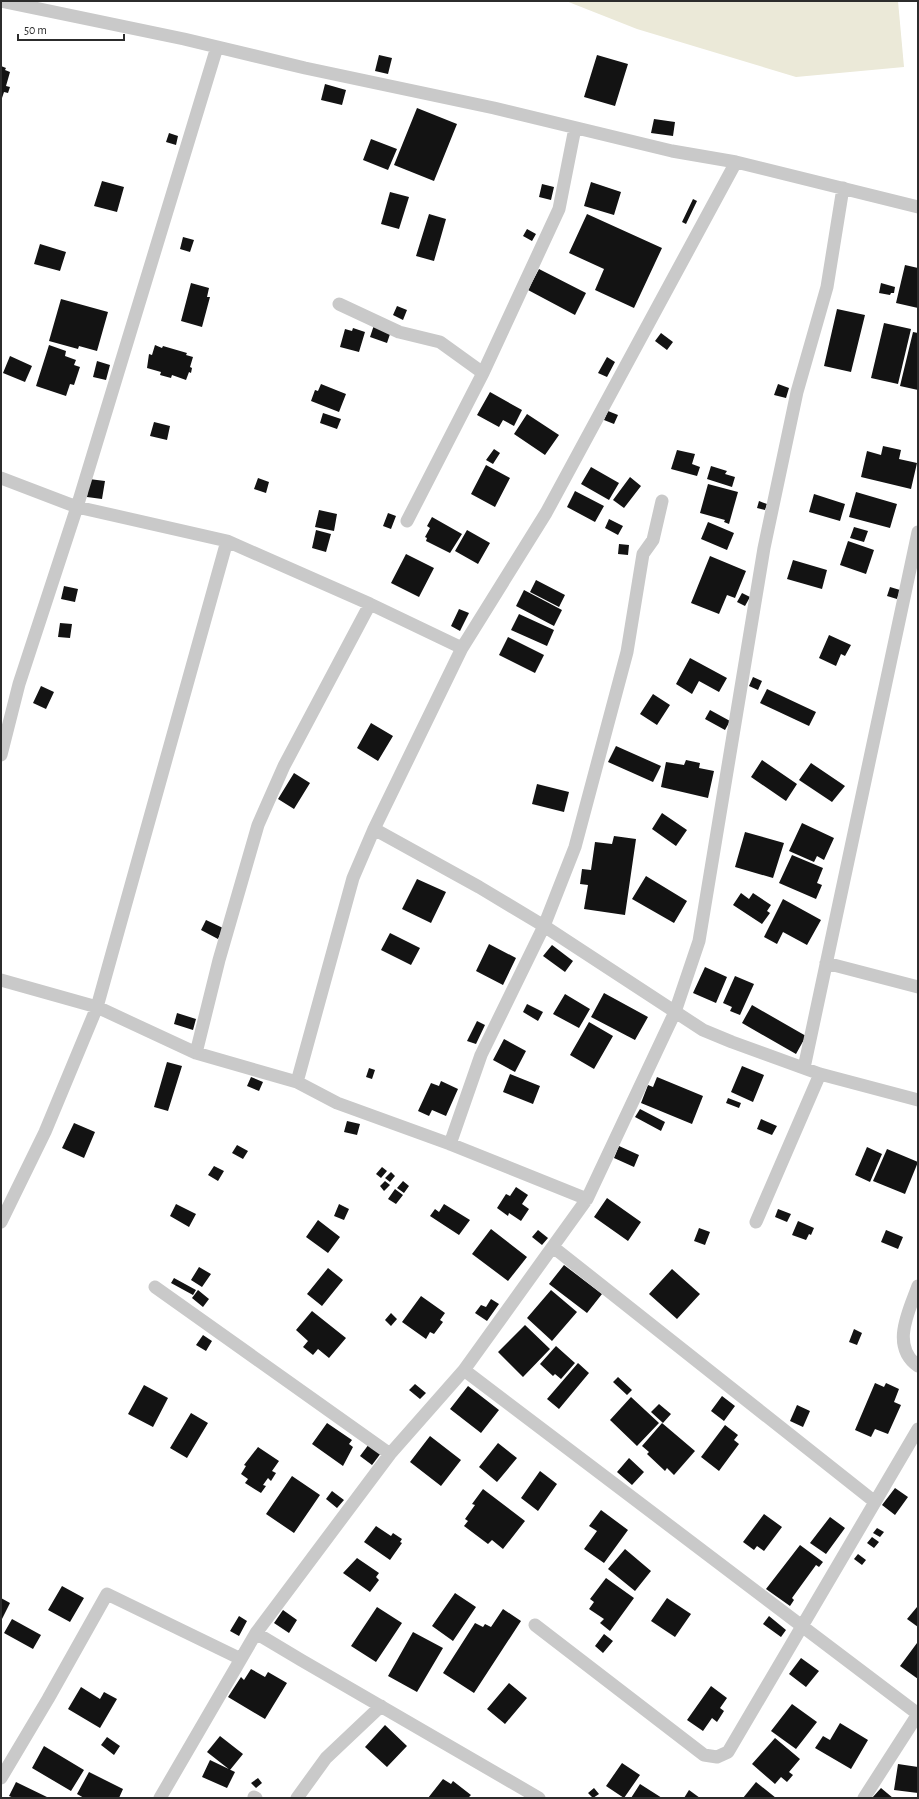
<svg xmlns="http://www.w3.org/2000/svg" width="919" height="1799" font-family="'Alegreya Sans',sans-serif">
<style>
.green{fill:#ebe9d8}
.building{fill:#131313}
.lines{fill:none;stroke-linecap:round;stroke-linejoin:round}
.minor{stroke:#c9c9c9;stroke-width:13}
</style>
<rect width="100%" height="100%" fill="#fff"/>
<path class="green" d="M 566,1 L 898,1 L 904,67 L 796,77 L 637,29 Z"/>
<path class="building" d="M 379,55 L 392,58 L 388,74 L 375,71 Z
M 597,55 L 628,64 L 615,106 L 584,97 Z
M 1,66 L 6,68 L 5,70 L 10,72 L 6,86 L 10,87 L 8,93 L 4,92 L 2,98 L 1,98 Z
M 325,84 L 346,90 L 342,105 L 321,100 Z
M 417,108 L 457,124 L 434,181 L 394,165 Z
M 654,119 L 675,122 L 673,136 L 651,133 Z
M 169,133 L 178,136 L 176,145 L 166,142 Z
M 371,139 L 397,149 L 388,170 L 363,160 Z
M 102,181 L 124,187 L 117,212 L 94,206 Z
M 591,182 L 621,192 L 614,215 L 584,206 Z
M 542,184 L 554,187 L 551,200 L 539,197 Z
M 390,192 L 409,197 L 399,229 L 381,224 Z
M 693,199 L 697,201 L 686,224 L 682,222 Z
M 429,214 L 446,219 L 434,261 L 416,256 Z
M 587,214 L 662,248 L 634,308 L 595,290 L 604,269 L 569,253 Z
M 527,229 L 536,234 L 532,241 L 523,236 Z
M 183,237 L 194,240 L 190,252 L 180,249 Z
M 40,244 L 66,252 L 60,271 L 34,264 Z
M 905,265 L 918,268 L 918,308 L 896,303 Z
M 539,269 L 586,293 L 575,315 L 528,290 Z
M 191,283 L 209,288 L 207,297 L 210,297 L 202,327 L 181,321 Z
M 881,283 L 895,287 L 894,293 L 891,293 L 890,295 L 879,293 Z
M 61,299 L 108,312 L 97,351 L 79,346 L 78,349 L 49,341 Z
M 397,306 L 407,310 L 403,320 L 393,315 Z
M 837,309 L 865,315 L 851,372 L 824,366 Z
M 884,323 L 911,329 L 898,384 L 871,378 Z
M 374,325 L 391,331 L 387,343 L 370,337 Z
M 353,328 L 365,332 L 359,352 L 340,347 L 345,329 L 352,331 Z
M 913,332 L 918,333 L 918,390 L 900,386 Z
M 661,333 L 673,342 L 667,350 L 655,341 Z
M 49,345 L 66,351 L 65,356 L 76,360 L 74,365 L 80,367 L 74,385 L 70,384 L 66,396 L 36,386 Z
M 155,345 L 162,348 L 163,346 L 187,353 L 186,355 L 193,357 L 190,367 L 192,368 L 191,373 L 189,372 L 186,380 L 172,375 L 171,378 L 160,375 L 161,372 L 147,368 L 149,354 L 152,355 Z
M 10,356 L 32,366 L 25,382 L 3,373 Z
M 607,357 L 615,362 L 607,377 L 598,373 Z
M 97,361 L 110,365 L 106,380 L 93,377 Z
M 321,384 L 346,394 L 339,412 L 311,401 L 315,390 L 318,391 Z
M 778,384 L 789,388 L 786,398 L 774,395 Z
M 490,392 L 522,410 L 514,426 L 503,420 L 499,427 L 477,415 Z
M 608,411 L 618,415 L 614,424 L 604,420 Z
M 323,413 L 341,419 L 337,429 L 320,423 Z
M 527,414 L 559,435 L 545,455 L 514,434 Z
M 154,422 L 170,426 L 167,440 L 150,436 Z
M 883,446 L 901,450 L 899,459 L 917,463 L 911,489 L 861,477 L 867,451 L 881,455 Z
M 494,449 L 500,453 L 493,464 L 486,460 Z
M 677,450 L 695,454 L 692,464 L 700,467 L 697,476 L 671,469 Z
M 486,465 L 510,478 L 495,507 L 471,494 Z
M 711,466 L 727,471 L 725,474 L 735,477 L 732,487 L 707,479 Z
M 591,467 L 619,483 L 609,500 L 581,484 Z
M 630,477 L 641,486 L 624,508 L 613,500 Z
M 258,478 L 269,482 L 266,493 L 254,489 Z
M 89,479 L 105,481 L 102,499 L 87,497 Z
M 708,484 L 738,492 L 729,524 L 724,522 L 725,520 L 700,513 Z
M 575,491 L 604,506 L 595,522 L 567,507 Z
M 856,492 L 897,504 L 890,528 L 849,517 Z
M 814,494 L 845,504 L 840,521 L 809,512 Z
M 759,501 L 767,504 L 765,510 L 757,508 Z
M 319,510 L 337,514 L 334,531 L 315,527 Z
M 388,513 L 396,516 L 391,529 L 383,526 Z
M 432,517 L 462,534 L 450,553 L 426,541 L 427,538 L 425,537 L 430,528 L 427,526 Z
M 609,519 L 623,526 L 618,535 L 605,528 Z
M 708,522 L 734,533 L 727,550 L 701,539 Z
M 854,527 L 868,531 L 864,542 L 850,538 Z
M 316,530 L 331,534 L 326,552 L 312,548 Z
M 467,530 L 490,543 L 478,564 L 455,551 Z
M 848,541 L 874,550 L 866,574 L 840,565 Z
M 619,544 L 629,545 L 628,555 L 618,554 Z
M 406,554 L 434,568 L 419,597 L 391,583 Z
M 710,556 L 746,571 L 735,598 L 727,595 L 719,614 L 691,603 Z
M 793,560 L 827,570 L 822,589 L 787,579 Z
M 536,580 L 565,595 L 559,607 L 530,592 Z
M 64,586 L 78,589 L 75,602 L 61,599 Z
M 890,587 L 900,590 L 897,599 L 887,596 Z
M 524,590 L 562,610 L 554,626 L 516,606 Z
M 742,593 L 750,597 L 745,606 L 737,602 Z
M 459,609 L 469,613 L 460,631 L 451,626 Z
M 519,614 L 554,630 L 547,646 L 511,630 Z
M 60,623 L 72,624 L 70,638 L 58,637 Z
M 829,635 L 851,645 L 845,656 L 841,654 L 836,666 L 819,658 Z
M 508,637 L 544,655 L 535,673 L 499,655 Z
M 690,658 L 727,678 L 719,692 L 699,681 L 692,694 L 676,684 Z
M 753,677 L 762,681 L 758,690 L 749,686 Z
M 41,686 L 54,692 L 46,709 L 33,703 Z
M 767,689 L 816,712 L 809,726 L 760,703 Z
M 653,694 L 670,705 L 657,725 L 640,714 Z
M 710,710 L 730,721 L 725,730 L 705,719 Z
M 371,723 L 393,736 L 378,761 L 357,748 Z
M 616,746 L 661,766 L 653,782 L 608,762 Z
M 686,760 L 700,763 L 699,768 L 714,771 L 708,798 L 661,787 L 666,762 L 684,765 Z
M 762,760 L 797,784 L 786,801 L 751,777 Z
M 811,763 L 845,786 L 832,802 L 799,780 Z
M 294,773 L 310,783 L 294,809 L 278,799 Z
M 537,784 L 569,792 L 564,812 L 532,804 Z
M 662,813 L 687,830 L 676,846 L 652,829 Z
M 802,823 L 834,838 L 824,860 L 817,856 L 814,862 L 789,851 Z
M 745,832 L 784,843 L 773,878 L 735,867 Z
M 614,836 L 636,839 L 625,915 L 584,909 L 588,885 L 580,884 L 582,869 L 591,870 L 595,842 L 612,844 Z
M 792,855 L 823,868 L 817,883 L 822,885 L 816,899 L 779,883 Z
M 646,876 L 687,901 L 674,923 L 632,899 Z
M 417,879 L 446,892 L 431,923 L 402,909 Z
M 741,893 L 749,899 L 753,893 L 771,905 L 767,911 L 770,913 L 762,924 L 733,905 Z
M 783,899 L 821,920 L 807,945 L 783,932 L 777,944 L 764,937 Z
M 206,920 L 223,928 L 218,939 L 201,930 Z
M 390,933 L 420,948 L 411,965 L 381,950 Z
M 489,944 L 516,958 L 503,985 L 476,971 Z
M 552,945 L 573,961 L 565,972 L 543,956 Z
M 705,967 L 727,977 L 716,1003 L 693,993 Z
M 735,976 L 754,984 L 740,1015 L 730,1011 L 732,1007 L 723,1003 Z
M 604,993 L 648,1017 L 635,1040 L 591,1017 Z
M 565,994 L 590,1009 L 579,1028 L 553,1014 Z
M 527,1004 L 543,1012 L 538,1021 L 523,1012 Z
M 752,1005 L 806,1036 L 796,1054 L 742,1023 Z
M 177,1013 L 196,1019 L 193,1030 L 174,1024 Z
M 477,1021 L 485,1025 L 476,1044 L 467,1041 Z
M 589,1022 L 613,1036 L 594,1069 L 570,1055 Z
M 504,1039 L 526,1051 L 515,1072 L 493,1060 Z
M 167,1062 L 182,1066 L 168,1111 L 154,1107 Z
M 742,1066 L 764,1075 L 753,1102 L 731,1092 Z
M 369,1068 L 375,1070 L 372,1079 L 366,1077 Z
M 510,1074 L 540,1086 L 533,1104 L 503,1092 Z
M 251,1077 L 263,1082 L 259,1091 L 247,1086 Z
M 657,1077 L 703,1096 L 692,1124 L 641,1103 L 648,1085 L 653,1087 Z
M 441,1081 L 458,1089 L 446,1116 L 432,1110 L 429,1116 L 418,1111 L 431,1083 L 439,1086 Z
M 728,1098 L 741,1103 L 739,1108 L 726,1103 Z
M 640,1109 L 665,1122 L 661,1131 L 635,1117 Z
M 761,1119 L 777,1126 L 772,1135 L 757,1129 Z
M 347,1121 L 360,1124 L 357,1135 L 344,1132 Z
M 74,1123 L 95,1132 L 84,1158 L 62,1148 Z
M 237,1145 L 248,1151 L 243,1159 L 232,1153 Z
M 619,1146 L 639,1155 L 634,1167 L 614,1158 Z
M 867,1147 L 882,1154 L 870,1182 L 855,1175 Z
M 887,1149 L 918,1162 L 905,1194 L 873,1181 Z
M 214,1166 L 224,1171 L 218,1181 L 208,1175 Z
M 382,1167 L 387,1171 L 381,1178 L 376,1174 Z
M 391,1172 L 395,1176 L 390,1182 L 385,1178 Z
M 385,1181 L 390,1185 L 384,1191 L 380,1186 Z
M 403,1181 L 409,1186 L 404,1193 L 397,1188 Z
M 516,1187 L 528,1195 L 522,1204 L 529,1209 L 521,1221 L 509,1213 L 508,1216 L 497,1208 L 506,1194 L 510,1196 Z
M 395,1189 L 403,1195 L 396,1204 L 388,1199 Z
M 607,1198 L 641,1222 L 628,1241 L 594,1217 Z
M 176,1204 L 196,1214 L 189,1227 L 170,1216 Z
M 339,1204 L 349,1209 L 344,1220 L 334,1216 Z
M 444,1204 L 470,1220 L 459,1235 L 430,1216 L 435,1209 L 439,1212 Z
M 778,1209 L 791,1214 L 787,1222 L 775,1217 Z
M 318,1220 L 340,1237 L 328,1253 L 306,1237 Z
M 798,1221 L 814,1228 L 811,1235 L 809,1234 L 806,1240 L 792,1235 Z
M 699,1228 L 710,1232 L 705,1245 L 694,1241 Z
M 491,1229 L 527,1257 L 508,1281 L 472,1254 Z
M 538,1230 L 548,1238 L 542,1245 L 532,1237 Z
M 886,1230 L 903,1237 L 898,1249 L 881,1242 Z
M 564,1265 L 602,1294 L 587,1313 L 549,1284 Z
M 199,1267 L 211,1274 L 202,1287 L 191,1280 Z
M 328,1268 L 343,1280 L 322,1306 L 307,1294 Z
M 672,1269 L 700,1294 L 677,1319 L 649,1294 Z
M 174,1278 L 196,1290 L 193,1295 L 171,1283 Z
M 198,1290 L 209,1299 L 203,1307 L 192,1298 Z
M 551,1290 L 577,1312 L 552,1341 L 527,1318 Z
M 421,1296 L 445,1313 L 440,1320 L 443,1322 L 434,1334 L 430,1332 L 426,1339 L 402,1322 Z
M 491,1299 L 499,1304 L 487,1321 L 475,1313 L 481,1305 L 486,1307 Z
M 312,1311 L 346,1338 L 329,1358 L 318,1349 L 313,1355 L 303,1347 L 308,1341 L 296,1330 Z
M 391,1313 L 397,1319 L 391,1326 L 385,1320 Z
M 525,1325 L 550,1349 L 523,1377 L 498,1352 Z
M 854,1329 L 862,1333 L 857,1345 L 849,1342 Z
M 203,1335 L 212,1341 L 206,1351 L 196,1345 Z
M 556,1346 L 575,1363 L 561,1379 L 555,1374 L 553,1376 L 540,1364 Z
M 578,1363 L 589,1373 L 559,1409 L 547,1399 Z
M 618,1377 L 632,1390 L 627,1395 L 613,1382 Z
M 875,1383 L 884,1387 L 886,1383 L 899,1389 L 894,1402 L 901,1405 L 888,1434 L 875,1429 L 871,1437 L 855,1430 Z
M 415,1384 L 426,1393 L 420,1399 L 409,1390 Z
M 144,1385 L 168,1398 L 153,1427 L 128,1414 Z
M 468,1386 L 499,1410 L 481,1433 L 450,1409 Z
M 722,1396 L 735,1406 L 724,1421 L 711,1411 Z
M 631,1397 L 659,1423 L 637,1446 L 610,1420 Z
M 659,1404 L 671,1414 L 663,1423 L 651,1412 Z
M 797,1405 L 810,1411 L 803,1427 L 790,1421 Z
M 191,1413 L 208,1423 L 187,1458 L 170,1448 Z
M 327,1423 L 352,1440 L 349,1444 L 353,1447 L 343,1466 L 312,1444 Z
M 662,1423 L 695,1451 L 674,1475 L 667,1468 L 665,1471 L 647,1454 L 649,1452 L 642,1446 Z
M 725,1425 L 738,1435 L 734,1440 L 739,1444 L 719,1471 L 701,1457 Z
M 430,1436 L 461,1460 L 441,1486 L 410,1462 Z
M 498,1443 L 517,1458 L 497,1482 L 479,1467 Z
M 369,1444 L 381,1453 L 372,1465 L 360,1456 Z
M 258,1447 L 279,1461 L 272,1471 L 276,1473 L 271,1481 L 268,1478 L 263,1485 L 266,1486 L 261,1493 L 245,1483 L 248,1479 L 241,1474 L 246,1466 L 244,1465 Z
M 629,1458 L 644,1472 L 632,1485 L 617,1472 Z
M 540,1471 L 557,1484 L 538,1511 L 521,1498 Z
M 292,1476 L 320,1495 L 294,1533 L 266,1514 Z
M 895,1488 L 908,1497 L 895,1515 L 882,1505 Z
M 483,1489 L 525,1521 L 503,1549 L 492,1540 L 488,1544 L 464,1526 L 468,1521 L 465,1519 L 475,1505 L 472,1504 Z
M 332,1491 L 344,1500 L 337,1508 L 326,1499 Z
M 601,1510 L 628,1530 L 604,1563 L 584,1549 L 597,1531 L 589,1526 Z
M 764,1514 L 782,1527 L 764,1551 L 757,1546 L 754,1550 L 743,1542 Z
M 830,1517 L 845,1528 L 826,1554 L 810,1543 Z
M 376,1526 L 391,1536 L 393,1533 L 402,1539 L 400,1542 L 402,1543 L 390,1560 L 364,1542 Z
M 877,1528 L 884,1532 L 880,1537 L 873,1533 Z
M 872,1537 L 879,1542 L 874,1548 L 867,1543 Z
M 800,1545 L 823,1562 L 819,1567 L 816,1565 L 792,1598 L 794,1600 L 790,1606 L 766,1589 Z
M 625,1549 L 651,1571 L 635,1591 L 608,1569 Z
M 858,1554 L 866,1560 L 862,1565 L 854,1559 Z
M 357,1558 L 379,1573 L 376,1577 L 379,1580 L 370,1592 L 343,1573 Z
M 606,1578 L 634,1598 L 610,1631 L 600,1623 L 604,1619 L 589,1609 L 594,1602 L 590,1599 Z
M 62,1586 L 84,1598 L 70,1622 L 48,1610 Z
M 455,1593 L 476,1607 L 453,1641 L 432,1626 Z
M 1,1598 L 10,1603 L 1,1621 Z
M 667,1598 L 691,1614 L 675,1637 L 651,1621 Z
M 377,1607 L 402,1623 L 376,1662 L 351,1646 Z
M 917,1607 L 918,1607 L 918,1627 L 907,1619 Z
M 503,1609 L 521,1621 L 474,1693 L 443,1673 L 475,1623 L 483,1627 L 485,1624 L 491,1627 Z
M 283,1610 L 297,1620 L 289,1633 L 274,1623 Z
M 239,1616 L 247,1621 L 239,1636 L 230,1631 Z
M 769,1616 L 786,1630 L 781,1637 L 763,1624 Z
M 12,1619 L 41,1635 L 33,1649 L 4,1633 Z
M 413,1632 L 443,1648 L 417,1692 L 388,1676 Z
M 604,1634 L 613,1641 L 603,1653 L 595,1646 Z
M 917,1643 L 918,1644 L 918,1679 L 900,1666 Z
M 801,1658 L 819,1671 L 806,1687 L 789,1674 Z
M 251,1669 L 265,1677 L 268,1672 L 287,1683 L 265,1719 L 228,1697 L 241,1677 L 244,1680 Z
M 509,1683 L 527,1698 L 505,1724 L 487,1709 Z
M 711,1686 L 727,1698 L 720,1708 L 724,1711 L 717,1722 L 712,1718 L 703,1731 L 687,1720 Z
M 81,1687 L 100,1699 L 104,1692 L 117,1699 L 100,1728 L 68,1709 Z
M 792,1704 L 817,1722 L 796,1749 L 771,1731 Z
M 840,1723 L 868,1740 L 851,1769 L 815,1748 L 823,1736 L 830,1740 Z
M 385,1725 L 407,1746 L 387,1767 L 365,1747 Z
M 220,1736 L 243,1754 L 230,1770 L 207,1752 Z
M 107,1737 L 120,1746 L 114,1755 L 101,1745 Z
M 775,1738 L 800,1759 L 789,1772 L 793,1775 L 787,1782 L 781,1777 L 775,1784 L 752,1764 Z
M 44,1746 L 84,1770 L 71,1791 L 32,1768 Z
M 210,1760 L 235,1772 L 227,1788 L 202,1777 Z
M 622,1763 L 640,1775 L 624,1798 L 606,1786 Z
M 898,1764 L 918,1767 L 918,1793 L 894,1790 Z
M 89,1772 L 123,1789 L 119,1798 L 84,1798 L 77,1794 Z
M 258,1778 L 262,1783 L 256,1788 L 251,1783 Z
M 443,1779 L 451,1784 L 453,1781 L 471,1795 L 468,1798 L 428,1798 Z
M 16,1782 L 49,1798 L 14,1798 L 9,1796 Z
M 756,1782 L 776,1798 L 743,1798 Z
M 640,1784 L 662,1798 L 631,1798 Z
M 594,1788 L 599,1794 L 593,1798 L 588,1793 Z
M 881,1788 L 893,1798 L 872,1798 Z
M 689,1790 L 700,1798 L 684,1798 Z"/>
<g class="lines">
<path class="minor" d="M 1,1 L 184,39 L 305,68 L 494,108 L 672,151 L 736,162 L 918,207
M 339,304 L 399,332 L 440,342 L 483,373
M 1,478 L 77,507 L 227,541 L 370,604 L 462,648
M 407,521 L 483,373 L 559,209 L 575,128
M 1,755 L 19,684 L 77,507 L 217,47
M 374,829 L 479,887 L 544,926 L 703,1030 L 732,1042 L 820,1074 L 918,1100
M 826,963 L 918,987
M 1,980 L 97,1007 L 196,1053 L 297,1082 L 337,1103 L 450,1144 L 587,1199
M 196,1053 L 219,960 L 258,825 L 284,766 L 370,604
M 804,1068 L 918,532
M 297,1082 L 353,878 L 374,829 L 462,648 L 546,513 L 736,162
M 450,1144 L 481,1055 L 544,926 L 575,847 L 627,652 L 643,554 L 653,540 L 662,501
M 1,1222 L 45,1132 L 97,1007 L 227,541
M 756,1222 L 820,1074
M 553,1247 L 875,1502
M 918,1286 C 909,1311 890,1346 918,1366
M 155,1287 L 390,1454
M 464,1370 L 918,1714
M 535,1625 L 704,1755 L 717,1757 L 728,1752 L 918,1429
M 256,1633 L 301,1660 L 539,1798
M 1,1778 L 48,1699 L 107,1594 L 241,1659
M 254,1797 L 256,1798
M 160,1798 L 256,1633 L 390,1454 L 464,1370 L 587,1199 L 675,1012 L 699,941 L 764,548 L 797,392 L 827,287 L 843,188
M 297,1798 L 326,1758 L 381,1706
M 864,1798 L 918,1714"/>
</g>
<rect width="919" height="1799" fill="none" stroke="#2c2c2c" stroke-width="4"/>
<path d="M18 34v6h106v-6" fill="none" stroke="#2c2c2c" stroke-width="2"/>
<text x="24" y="34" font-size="12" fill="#2c2c2c" stroke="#ffffff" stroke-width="3" paint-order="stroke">50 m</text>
</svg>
